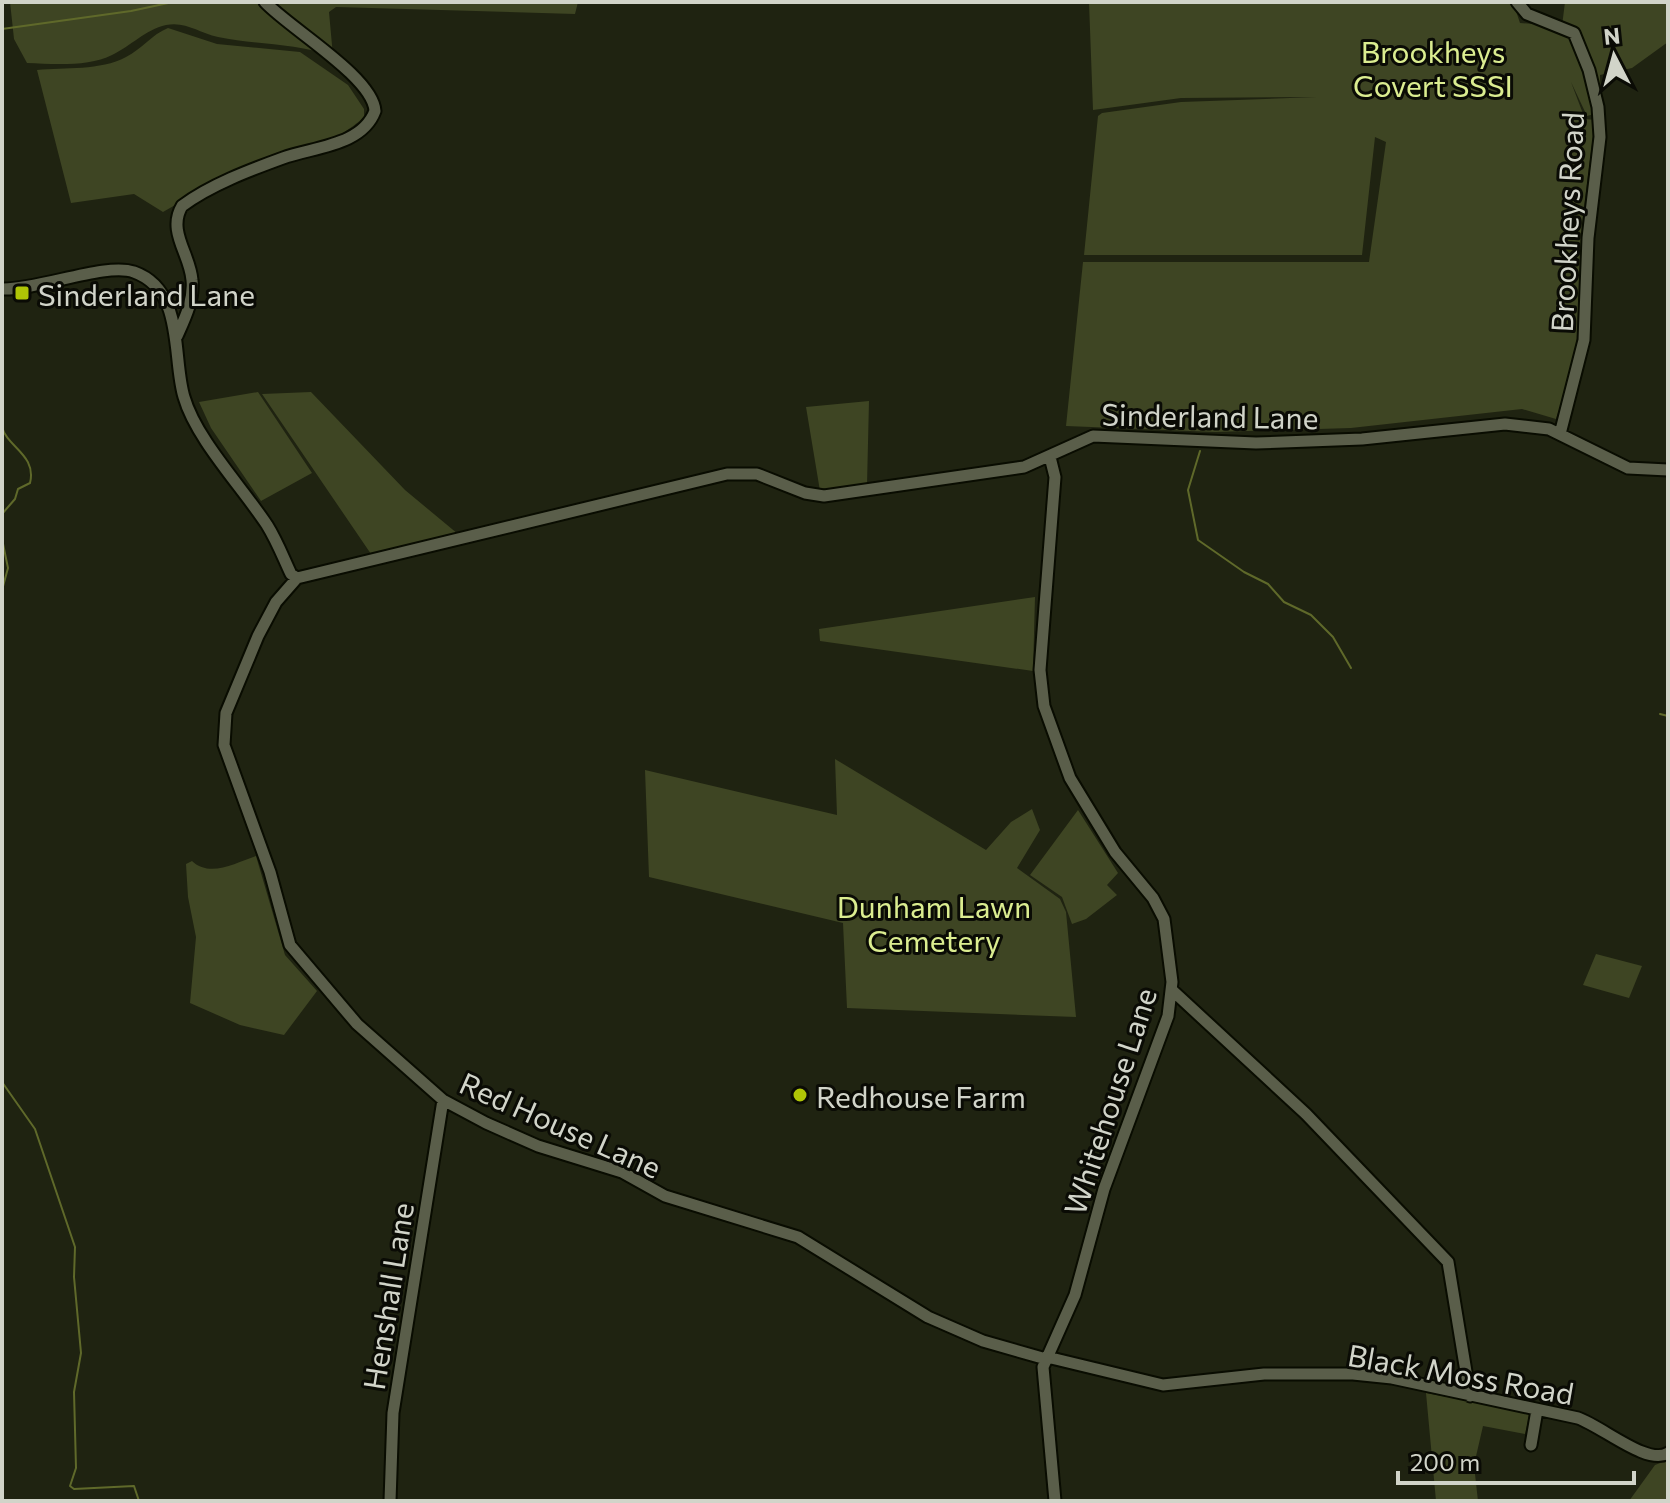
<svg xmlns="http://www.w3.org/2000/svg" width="1670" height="1503" font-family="Commissioner,sans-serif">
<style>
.green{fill:#3e4523}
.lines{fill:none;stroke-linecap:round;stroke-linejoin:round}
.stream{stroke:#5f692a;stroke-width:2}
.minor-casing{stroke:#090c01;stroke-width:15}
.minor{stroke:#5a5e4a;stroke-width:11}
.poi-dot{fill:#afc506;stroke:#0a0b05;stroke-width:3}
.labels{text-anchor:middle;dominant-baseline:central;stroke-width:6;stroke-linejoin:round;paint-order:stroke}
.park-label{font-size:30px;fill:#dbed90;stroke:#0a0b05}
.street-label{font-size:30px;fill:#d1d4c9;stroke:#0a0b05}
.poi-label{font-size:30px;fill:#d1d4c9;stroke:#0a0b05;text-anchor:start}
</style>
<rect width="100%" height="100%" fill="#1f2311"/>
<path class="green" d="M 10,2 L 578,2 L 575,14 L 336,7 L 329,12 L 333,56 C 295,43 257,45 218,37 C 199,33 186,21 166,25 C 145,30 131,46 112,55 C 89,67 53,64 27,63 L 14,39 Z
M 1089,2 L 1513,2 L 1520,23 L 1562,26 L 1565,2 L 1668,2 L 1668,42 L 1632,68 L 1600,75 L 1601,112 L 1587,116 L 1571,82 L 1585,119 L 1595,120 L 1582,224 L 1576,357 L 1556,419 L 1522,409 L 1351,428 L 1215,432 L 1066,426 L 1083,262 L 1369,262 L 1386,142 L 1375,137 L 1362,255 L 1084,255 L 1098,116 L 1102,113 L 1181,102 L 1317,97 L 1181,98 L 1093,110 Z
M 168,28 L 217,44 L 300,52 L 348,85 L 364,109 L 364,117 C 318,160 221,177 163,212 L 134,194 L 71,203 L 37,70 C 65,67 100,71 126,57 C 142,49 151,35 168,28 Z
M 258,392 L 312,473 L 261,501 L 211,428 L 199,402 Z
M 311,392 L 405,490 L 458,534 L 371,554 L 262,394 Z
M 869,401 L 867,485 L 820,491 L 806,407 Z
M 1035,597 L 1033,671 L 820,641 L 819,629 Z
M 835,759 L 986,850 L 1011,822 L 1032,809 L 1040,830 L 1017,868 L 1060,899 L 1066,912 L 1076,1017 L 847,1008 L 843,923 L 649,877 L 645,770 L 837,815 Z
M 1078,810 L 1118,873 L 1107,885 L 1117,895 L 1086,919 L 1072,924 L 1062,897 L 1030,875 Z
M 256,856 L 285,955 L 317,991 L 284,1035 L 240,1025 L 190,1003 L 196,937 L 188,897 L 186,864 L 192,861 C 210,878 235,863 256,856 Z
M 1596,954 L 1642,966 L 1629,998 L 1583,985 Z
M 1426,1393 L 1530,1412 L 1525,1434 L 1483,1426 L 1474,1465 L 1478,1501 L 1436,1501 Z
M 1668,1460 L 1668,1501 L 1629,1501 L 1655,1465 Z"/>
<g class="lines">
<path class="stream" d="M 2,29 L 131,11 L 173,2
M 2,427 C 7,447 37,455 30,483 L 18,489 L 15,499 L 2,514
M 1200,451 L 1188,490 L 1198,540 L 1244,572 L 1268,584 L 1284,602 L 1311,615 L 1333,637 L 1351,668
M 2,539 L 8,568 L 2,590
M 1660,714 L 1668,716
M 2,1082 L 35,1129 L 75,1247 L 74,1277 L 81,1353 L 74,1392 L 76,1468 L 70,1486 L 74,1489 L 134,1486 L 139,1501"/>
<defs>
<path id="minor" d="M 1517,2 L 1527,14 L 1574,33 L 1589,70 L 1598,107 L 1600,137 L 1588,238 L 1584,340 L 1560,434
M 2,289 C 39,290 106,262 134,272 C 185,290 172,358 184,397 C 196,439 242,487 267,525 C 277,541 283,557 291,574 L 297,578 L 727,474 L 757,474 L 805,493 L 824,496 L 1024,467 L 1093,436 L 1256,443 L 1362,439 L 1505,424 L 1549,429 L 1628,468 L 1668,470
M 177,336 C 185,318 194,300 192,280 C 190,254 167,231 182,206 C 210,185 250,170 283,158 C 313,147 362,146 375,111 C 373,77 289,28 265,2
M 1050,457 L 1055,477 L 1040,670 L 1044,706 L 1070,778 L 1115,852 L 1153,898 L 1164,919 L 1172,982 L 1168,1016 L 1104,1189 L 1075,1295 L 1043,1367 L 1055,1501
M 297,578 L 276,602 L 258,636 L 226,713 L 224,745 L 270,872 L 290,945 L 357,1024 L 443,1100 L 486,1123 L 538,1146 L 622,1172 L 665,1196 L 798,1237 L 928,1317 L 983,1341 L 1046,1359
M 1173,991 L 1306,1114 L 1448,1262 L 1470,1396
M 1047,1357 L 1163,1385 L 1264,1374 L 1353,1374 L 1392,1378 L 1578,1418 C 1603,1427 1648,1466 1668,1453
M 1531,1445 L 1537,1410
M 390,1501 L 393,1413 L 443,1100"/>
</defs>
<use href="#minor" class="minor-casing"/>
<use href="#minor" class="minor"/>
</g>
<g class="poi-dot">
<rect x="14" y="285" width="16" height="16" rx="4"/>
<circle cx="800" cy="1095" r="8"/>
</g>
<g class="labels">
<g class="park-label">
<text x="1433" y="50">Brookheys<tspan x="1433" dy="34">Covert SSSI</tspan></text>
<text x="934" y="905">Dunham Lawn<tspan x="934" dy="34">Cemetery</tspan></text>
</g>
<g class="street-label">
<text transform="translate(1566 222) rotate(-87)">Brookheys Road</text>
<text transform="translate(1210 415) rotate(1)">Sinderland Lane</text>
<text transform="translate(1109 1101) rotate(-72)">Whitehouse Lane</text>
<text transform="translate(561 1124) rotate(24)">Red House Lane</text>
<text transform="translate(387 1296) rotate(-81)">Henshall Lane</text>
<text transform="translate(1461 1373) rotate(10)">Black Moss Road</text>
</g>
<g class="poi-label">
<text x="38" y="293">Sinderland Lane</text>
<text x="816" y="1095">Redhouse Farm</text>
</g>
</g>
<rect width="1670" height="1503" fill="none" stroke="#d1d4c9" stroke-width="8"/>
<g transform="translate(1614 56) rotate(354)" stroke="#0a0b05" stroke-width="6" paint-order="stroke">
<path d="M0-6L14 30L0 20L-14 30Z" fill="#d1d4c9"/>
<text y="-12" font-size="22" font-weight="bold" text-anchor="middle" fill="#d1d4c9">N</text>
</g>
<path d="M1398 1471v12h236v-12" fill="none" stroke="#d1d4c9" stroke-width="4"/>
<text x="1410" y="1471" font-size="24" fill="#d1d4c9" stroke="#0a0b05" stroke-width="6" paint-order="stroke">200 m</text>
</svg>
